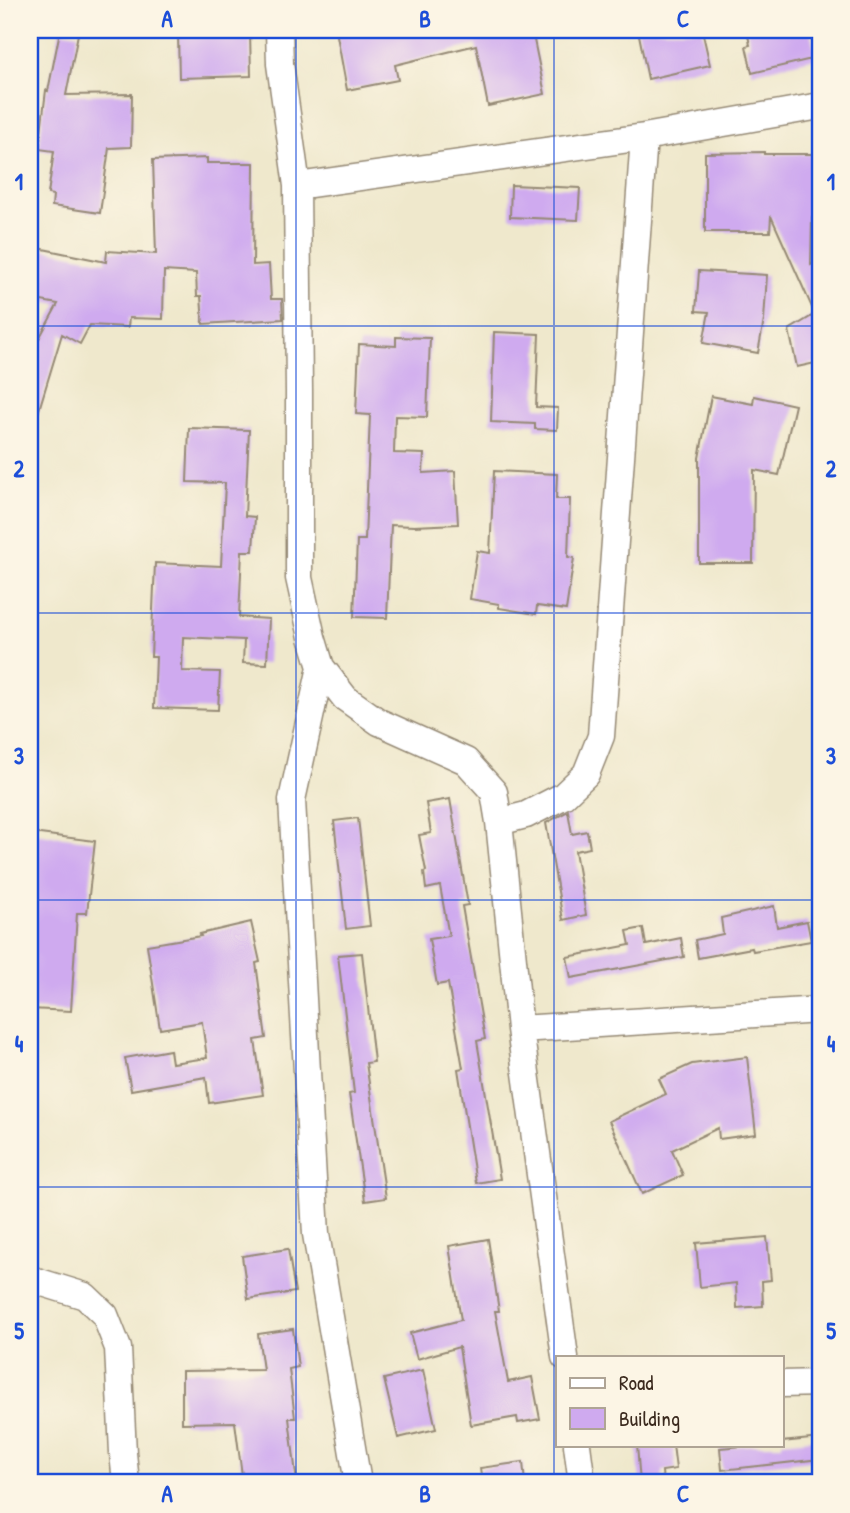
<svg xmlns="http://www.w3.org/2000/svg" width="850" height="1513" font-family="'Patrick Hand',sans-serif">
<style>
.building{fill:#cfaaef}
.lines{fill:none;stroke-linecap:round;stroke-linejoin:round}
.minor-casing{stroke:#958975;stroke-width:29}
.minor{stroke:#fff;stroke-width:26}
.grid{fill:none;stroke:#1d4ed8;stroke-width:2;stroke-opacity:0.55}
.neatline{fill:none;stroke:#1d4ed8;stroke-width:2.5}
.grid-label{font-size:23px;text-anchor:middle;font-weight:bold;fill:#1d4ed8}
</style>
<rect width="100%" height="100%" fill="#fcf5e5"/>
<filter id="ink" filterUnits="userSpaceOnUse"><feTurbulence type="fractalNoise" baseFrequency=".0143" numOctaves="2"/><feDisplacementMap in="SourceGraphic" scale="14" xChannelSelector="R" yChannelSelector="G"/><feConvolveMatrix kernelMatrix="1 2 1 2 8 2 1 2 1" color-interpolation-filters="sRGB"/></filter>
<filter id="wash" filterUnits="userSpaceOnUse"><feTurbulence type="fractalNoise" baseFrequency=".00686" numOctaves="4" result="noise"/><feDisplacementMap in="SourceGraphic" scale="28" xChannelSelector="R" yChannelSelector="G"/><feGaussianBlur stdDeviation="1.57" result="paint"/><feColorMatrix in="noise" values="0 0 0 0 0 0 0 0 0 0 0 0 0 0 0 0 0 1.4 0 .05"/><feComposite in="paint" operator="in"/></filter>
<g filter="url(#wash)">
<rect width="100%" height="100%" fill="#efe8cc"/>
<g id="blocks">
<path class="building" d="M 336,30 L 532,30 L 545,94 L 488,106 L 476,45 L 395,65 L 398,80 L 347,90 Z
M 638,30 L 702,30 L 710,65 L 648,79 Z
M 747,30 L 810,30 L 816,58 L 752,73 L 746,46 L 750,45 Z
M 60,31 L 78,34 L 66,95 L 132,94 L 131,147 L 109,148 L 100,213 L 52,206 L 53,195 L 48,194 L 54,151 L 39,149 L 46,90 L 48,91 Z
M 250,32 L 251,76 L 179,78 L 178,34 Z
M 764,152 L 764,154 L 820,154 L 820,218 L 812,218 L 811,265 L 820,261 L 820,362 L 797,367 L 789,330 L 815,314 L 771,216 L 770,232 L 705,232 L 705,153 Z
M 207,158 L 207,163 L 254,163 L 253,265 L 269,264 L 271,299 L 282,299 L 283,319 L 203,324 L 201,296 L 197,296 L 196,273 L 164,271 L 163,319 L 129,318 L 128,327 L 90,325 L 80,344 L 62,334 L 34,426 L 30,425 L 30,342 L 36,344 L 58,304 L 30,299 L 30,286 L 38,248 L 106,262 L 107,251 L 156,254 L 153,160 Z
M 511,185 L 580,188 L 578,220 L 510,217 Z
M 699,271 L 767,275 L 764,320 L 758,353 L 703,343 L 709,312 L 696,311 Z
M 494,332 L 539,334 L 536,407 L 558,408 L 557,430 L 535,429 L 535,424 L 491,422 Z
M 396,337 L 430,338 L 427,417 L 395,416 L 394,453 L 424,454 L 423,473 L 455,471 L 458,524 L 414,526 L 391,525 L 387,618 L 354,617 L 357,540 L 365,540 L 370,415 L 356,414 L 359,344 L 396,346 Z
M 711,396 L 753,404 L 754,396 L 795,405 L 779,475 L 754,470 L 753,563 L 699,563 L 699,458 Z
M 189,428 L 249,430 L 245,516 L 255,517 L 253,551 L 242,551 L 239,617 L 269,619 L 267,664 L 243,663 L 244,640 L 183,637 L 182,671 L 220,672 L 218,710 L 154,708 L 156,657 L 151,657 L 155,563 L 221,566 L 225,483 L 187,482 Z
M 494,471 L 557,474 L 556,499 L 570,499 L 568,557 L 574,558 L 566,610 L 537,606 L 536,614 L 499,608 L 499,604 L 470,599 L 477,551 L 490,553 Z
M 450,799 L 468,905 L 462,906 L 485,1039 L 477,1041 L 500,1179 L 476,1183 L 458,1069 L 463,1068 L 448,983 L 437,985 L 429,939 L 449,936 L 440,886 L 426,889 L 424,872 L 426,871 L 419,835 L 431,833 L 426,803 Z
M 568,811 L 572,834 L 587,831 L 590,848 L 575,851 L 586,915 L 563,920 L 546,823 Z
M 358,818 L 370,926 L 346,929 L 334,821 Z
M 32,833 L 95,841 L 87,913 L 77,913 L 71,1011 L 30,1009 L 30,849 Z
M 774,906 L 777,927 L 807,921 L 811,941 L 753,951 L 752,948 L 698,958 L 695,940 L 723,934 L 721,918 Z
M 251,922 L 260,962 L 256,963 L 266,1038 L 255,1040 L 263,1095 L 209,1103 L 206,1077 L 131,1090 L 125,1058 L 170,1050 L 172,1063 L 207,1058 L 202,1022 L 160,1029 L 147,945 L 201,936 L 200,934 Z
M 643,928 L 646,945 L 681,938 L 684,957 L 571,978 L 567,957 L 630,945 L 627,931 Z
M 362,953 L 374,1062 L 366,1063 L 386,1198 L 365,1201 L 349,1094 L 354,1093 L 338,955 Z
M 747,1057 L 756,1134 L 719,1139 L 718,1128 L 672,1150 L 683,1175 L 642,1194 L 609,1121 L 666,1094 L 659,1079 L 692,1064 Z
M 767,1237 L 771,1280 L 762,1281 L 763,1306 L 737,1308 L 736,1283 L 700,1287 L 696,1243 Z
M 488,1239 L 499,1311 L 495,1311 L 508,1382 L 532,1377 L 540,1419 L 518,1423 L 517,1417 L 471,1425 L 459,1347 L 417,1359 L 410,1333 L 461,1320 L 449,1246 Z
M 288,1249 L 295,1292 L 248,1299 L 242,1256 Z
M 293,1329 L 298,1367 L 289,1369 L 295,1418 L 289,1418 L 297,1483 L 243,1483 L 235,1422 L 182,1423 L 182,1371 L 263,1370 L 258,1334 Z
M 423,1370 L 436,1429 L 398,1438 L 384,1379 Z
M 820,1438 L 820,1459 L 722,1470 L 720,1448 L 754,1445 L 782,1445 L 782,1442 Z
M 637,1445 L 673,1445 L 676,1469 L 662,1471 L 663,1483 L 640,1483 Z
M 523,1462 L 525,1483 L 482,1483 L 480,1468 Z"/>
</g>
</g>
<g filter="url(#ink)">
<use href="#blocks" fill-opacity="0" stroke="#958975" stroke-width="2"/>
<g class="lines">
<defs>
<path id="minor" d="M 279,30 L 280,64 L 297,186 L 299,391 L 299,578 L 312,637 L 321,667 L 345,698 L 379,722 L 466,761 L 494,792 L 499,822 L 520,1029 L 565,1357
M 297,186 L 644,137 L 820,106
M 321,667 L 292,800 L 316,1234 L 358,1483
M 499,822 L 526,815 L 563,796 L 586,774 L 601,736 L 644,137
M 520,1029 L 820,1010
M 30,1279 L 85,1296 L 105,1315 L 118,1348 L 123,1453 L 126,1483
M 782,1384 L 820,1383
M 577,1445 L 582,1483"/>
</defs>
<use href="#minor" class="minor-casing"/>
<use href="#minor" class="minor"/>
</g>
</g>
<path class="grid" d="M 296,30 L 296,1483M 554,30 L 554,1483M 30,326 L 820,326M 30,613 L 820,613M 30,900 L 820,900M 30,1187 L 820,1187"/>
<rect width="850" height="1513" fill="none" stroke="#fcf5e5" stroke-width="77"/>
<rect x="556" y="1356" width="228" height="91" fill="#fcf5e5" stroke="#afa495" stroke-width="2"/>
<rect x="570" y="1378" width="35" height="10" fill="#ffffff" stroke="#afa495" stroke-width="2"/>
<text x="619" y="1390" font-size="21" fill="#3b2a1e">Road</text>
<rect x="570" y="1408" width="35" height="21" fill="#cfaaef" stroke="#afa495" stroke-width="2"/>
<text x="619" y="1426" font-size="21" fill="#3b2a1e">Building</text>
<rect x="38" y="38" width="774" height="1436" class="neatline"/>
<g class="grid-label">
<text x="167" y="27">A</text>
<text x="425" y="27">B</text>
<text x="683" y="27">C</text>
<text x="19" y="190">1</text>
<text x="831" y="190">1</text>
<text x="19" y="477">2</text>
<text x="831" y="477">2</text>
<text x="19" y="764">3</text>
<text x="831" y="764">3</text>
<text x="19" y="1052">4</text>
<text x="831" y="1052">4</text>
<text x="19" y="1339">5</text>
<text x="831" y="1339">5</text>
<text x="167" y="1502">A</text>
<text x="425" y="1502">B</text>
<text x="683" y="1502">C</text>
</g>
</svg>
